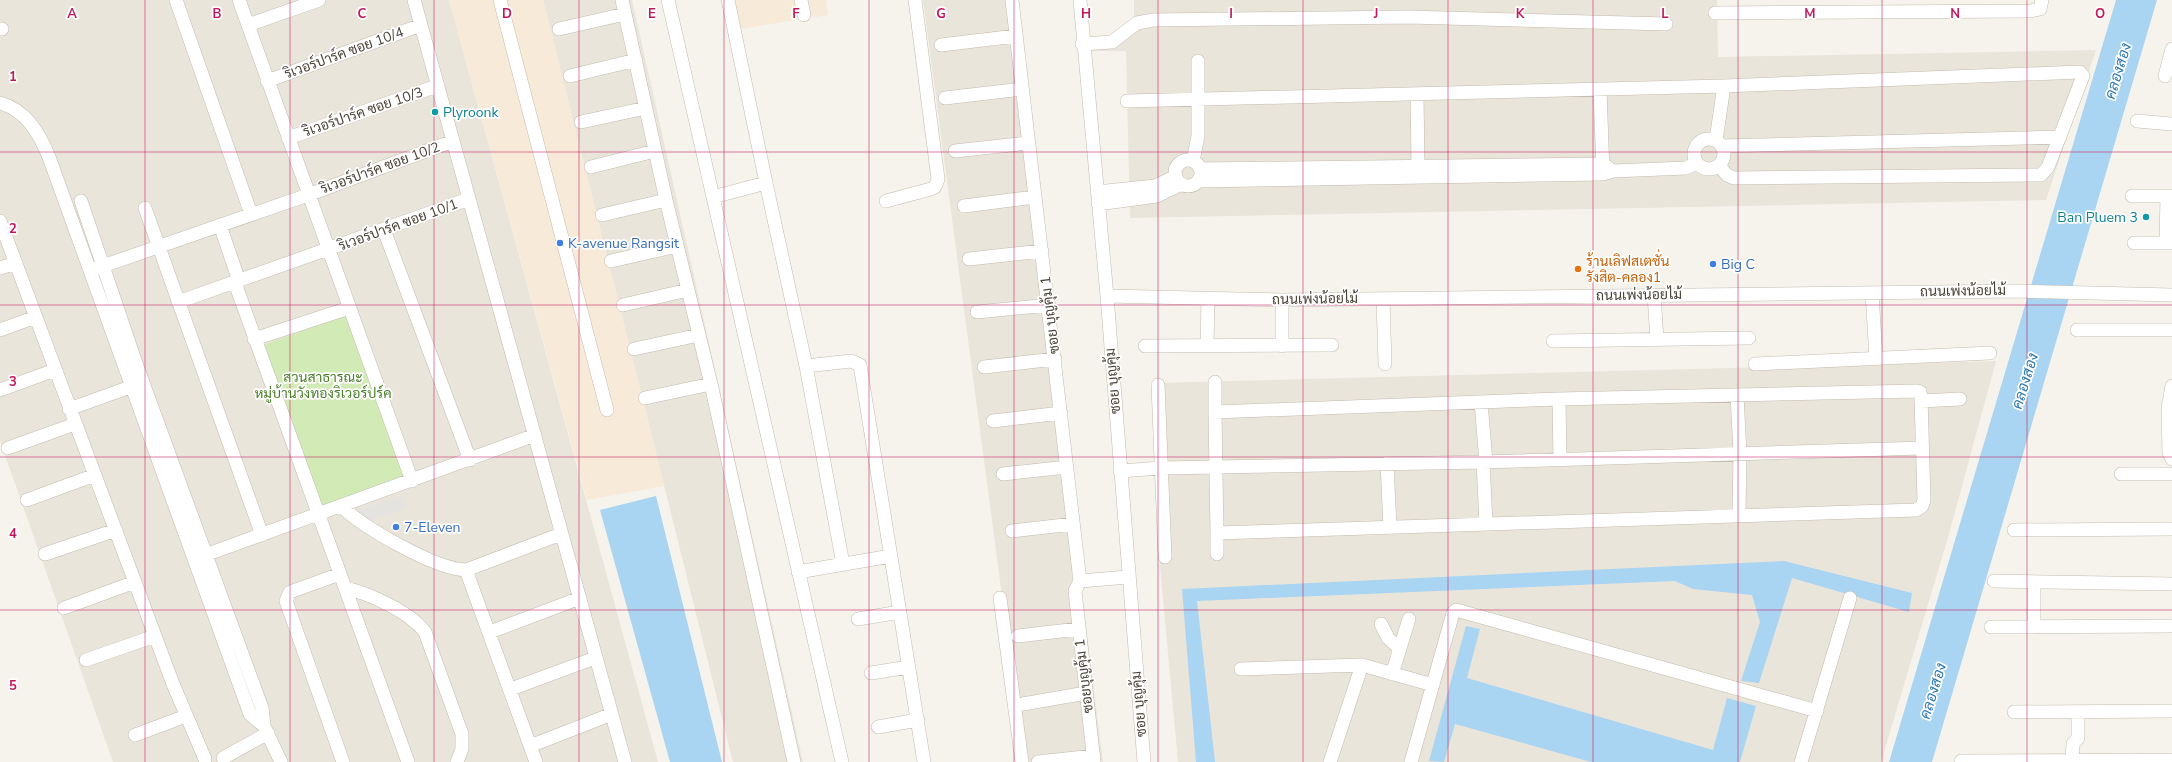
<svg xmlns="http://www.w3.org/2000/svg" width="2172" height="762" font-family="'Nunito Sans',Sarabun,sans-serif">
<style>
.residential{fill:#eae5da}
.commercial{fill:#f7ead8}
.green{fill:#d2eab5}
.parking{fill:#e5e3e0}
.water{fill:#a9d4f2}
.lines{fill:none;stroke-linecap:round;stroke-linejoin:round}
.minor-casing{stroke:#c2bbae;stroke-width:14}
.minor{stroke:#fff;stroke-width:13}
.grid{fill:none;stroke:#c2185b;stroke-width:1;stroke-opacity:0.55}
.culture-dot{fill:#0f9aa8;stroke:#fff;stroke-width:1.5}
.shop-dot{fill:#3f7fe0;stroke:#fff;stroke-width:1.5}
.food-dot{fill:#e8710a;stroke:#fff;stroke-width:1.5}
.labels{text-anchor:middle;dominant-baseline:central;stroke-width:3.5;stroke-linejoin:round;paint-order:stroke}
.street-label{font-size:14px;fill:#4b4439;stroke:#fff}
.culture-label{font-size:14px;fill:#0d838f;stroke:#fff;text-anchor:start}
.shop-label{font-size:14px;fill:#366cbe;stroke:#fff;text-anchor:start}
.food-label{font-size:14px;fill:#c56008;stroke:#fff;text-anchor:start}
.park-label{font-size:14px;fill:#4a7f2a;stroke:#fff}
.water-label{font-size:15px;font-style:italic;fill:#2e7ab2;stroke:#fff}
.grid-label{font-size:13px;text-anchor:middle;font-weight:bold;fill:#c2185b;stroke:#fff;stroke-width:3.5;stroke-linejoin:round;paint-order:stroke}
</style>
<rect width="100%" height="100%" fill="#f6f3ec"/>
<path class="residential" d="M 0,0 L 449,0 L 658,762 L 113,762 L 0,441 Z
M 543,0 L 632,0 L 803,762 L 733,762 Z
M 923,0 L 1007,0 L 1103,762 L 1024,762 Z
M 1134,0 L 1717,0 L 1718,57 L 2096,50 L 2046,200 L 1130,218 L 1126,51 L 1092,51 L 1092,37 L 1116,36 L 1134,19 Z
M 1996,361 L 1949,534 L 1881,762 L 1178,762 L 1160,566 L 1155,383 Z"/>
<path class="commercial" d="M 449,0 L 543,0 L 664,486 L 587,500 Z
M 734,0 L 826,0 L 828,15 L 740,29 Z"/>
<path class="green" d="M 350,314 L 409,478 L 318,512 L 255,348 Z"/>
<path class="parking" d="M 402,495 L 406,508 L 369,521 L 355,511 Z"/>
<path class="water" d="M 2116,0 L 2157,0 L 1932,762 L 1889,762 Z
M 656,496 L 722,762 L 670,762 L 600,510 Z
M 1784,561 L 1912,593 L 1909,612 L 1792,578 L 1759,683 L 1741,681 L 1760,622 L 1752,595 L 1693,589 L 1675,581 L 1197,601 L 1215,762 L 1196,762 L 1182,589 Z
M 1466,626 L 1480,629 L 1467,678 L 1713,750 L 1727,698 L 1756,706 L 1740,762 L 1591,762 L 1455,724 L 1444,762 L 1429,761 Z"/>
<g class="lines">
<defs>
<path id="minor" d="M 176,0 L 251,214
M 239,0 L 412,481
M 414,0 L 625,762
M 500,0 L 607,410
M 622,0 L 666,200 L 711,384 L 794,762
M 668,0 L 842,762
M 728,0 L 766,183
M 801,0 L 804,15
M 1012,0 L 1080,581 L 1128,577
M 1080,0 L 1107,296 L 1144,762
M 1715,13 L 2030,11 L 2040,9 L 2042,0
M 248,25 L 319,0
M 0,29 L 2,29
M 559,29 L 625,14
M 1082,44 L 1112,42 L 1137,23 L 1153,20 L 1409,17 L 1666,24
M 941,45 L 1016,36
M 570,76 L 636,60
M 2165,76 L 2172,49
M 267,81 L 421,25
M 1600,89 L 1603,173
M 1417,94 L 1418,167
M 945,98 L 1022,89
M 1127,101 L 1724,86 L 2080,72 L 2083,76 L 2048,167 L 2041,175 L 1734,178 L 1727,175 L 1719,166
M 0,103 C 26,110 39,133 49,157 L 250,714 L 264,726 L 281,762
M 2137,121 L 2172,124
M 581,122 L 646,108
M 288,138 L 437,86
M1694 154a15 15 0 1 1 30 0a15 15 0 1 1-30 0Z
M 1716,140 L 1724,86
M 1722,146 L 2060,137
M 955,151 L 1028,143
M1175 173a13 13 0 1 1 26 0a13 13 0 1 1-26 0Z
M 1193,161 L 1198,136 L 1198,61
M 591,167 L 655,151
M 1201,169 L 1603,164 L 1613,171
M 1199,181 L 1603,174 L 1613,171 L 1686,168 L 1697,163
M 1097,192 L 1155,186 L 1176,176
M 2132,196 L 2172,196
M 713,197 L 766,183 L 806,366 L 851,361 L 860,365 L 924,762
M 81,201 L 138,369 L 262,708 L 264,726
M 886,201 L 931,189 L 935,187 L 938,179 L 915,0
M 1098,204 L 1157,196 L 1182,184
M 964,206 L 1035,197
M 145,208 L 262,535
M 602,215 L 666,200
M 0,221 L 173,684 L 205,759
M 220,225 L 239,281
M 384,230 L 470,460
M 2134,243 L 2172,243
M 2166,243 L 2167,196
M 969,259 L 1042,251
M 611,261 L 677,246
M 0,268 L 16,263
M 94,269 L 308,195 L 453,141
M 235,283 L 408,762
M 1872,293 L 1876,358
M 1654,295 L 1657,339
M 1107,296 L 1282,300 L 2015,291 L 2172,295
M 1383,299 L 1385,364
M 178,302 L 469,199
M 623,305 L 688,290
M 977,312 L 1049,305
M 0,330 L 36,317
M 2077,330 L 2172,330
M 254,339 L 349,308
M 1553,341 L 1749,338
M 1145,346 L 1332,345
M 1207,346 L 1208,299
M 1282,346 L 1282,300
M 634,349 L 699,335
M 1755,364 L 1990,353
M 806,366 L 843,564
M 984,367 L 1055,359
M 1215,382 L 1215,412
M 1158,385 L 1165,557
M 2172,386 L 2168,408 L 2169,453 L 2172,459
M 0,390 L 55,370
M 1917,391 L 1920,392 L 1921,397 L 1924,500 L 1922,506 L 1916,510 L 1217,533 L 1215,412 L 1559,399 Z
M 1737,395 L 1740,454 L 1739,514
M 645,398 L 711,384
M 1559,399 L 1560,460
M 1921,401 L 1960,399
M 1481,402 L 1486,462
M 69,409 L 133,386
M 993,421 L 1061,413
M 8,448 L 75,424
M 1483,462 L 1486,524
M 1387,463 L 1390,528
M 1120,471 L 1161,468 L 1483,462 L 1922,448
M 1003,474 L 1067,467
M 2121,474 L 2172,474
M 27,500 L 95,475
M 341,506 C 364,528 435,569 466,570 L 561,534
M 2014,530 L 2172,529
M 1012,531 L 1073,524
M 45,554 L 116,530
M 1217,554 L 1217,533
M 197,558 L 535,435
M 466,570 L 536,762
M 798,572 L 891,556
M 340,574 L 290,592 L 286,601 L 343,762
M 1080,581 L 1075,591 L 1094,762
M 1994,581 L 2172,584
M 346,588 C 370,594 410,612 425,632 L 462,734 L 462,749 L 457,762
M 1000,598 L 1022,762
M 64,608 L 135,582
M 858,619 L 900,612
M 1381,624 L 1388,638 L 1400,649
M 1991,627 L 2172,626
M 2034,627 L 2034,582
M 490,632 L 580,598
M 1018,636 L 1078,629
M 86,660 L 155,636
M 1241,669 L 1362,665
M 871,673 L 909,667
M 1392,674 L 1409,619
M 511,689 L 595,658
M 1023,704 L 1086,693
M 2014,712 L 2172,711
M 878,727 L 918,720
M 135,735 L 186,716
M 530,746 L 612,714
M 223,758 L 268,733
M 2072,760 L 2073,744 L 2078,738 L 2078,719
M 1961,761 L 2172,760
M 1038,762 L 1094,756
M 1330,762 L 1362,665 L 1433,685
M 1411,762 L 1453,613 L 1456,610 L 1817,711
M 1801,762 L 1850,598"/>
</defs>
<use href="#minor" class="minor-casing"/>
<use href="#minor" class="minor"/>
</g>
<path class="grid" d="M 145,0 L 145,762M 290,0 L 290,762M 434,0 L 434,762M 579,0 L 579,762M 724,0 L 724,762M 869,0 L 869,762M 1014,0 L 1014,762M 1158,0 L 1158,762M 1303,0 L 1303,762M 1448,0 L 1448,762M 1593,0 L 1593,762M 1738,0 L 1738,762M 1882,0 L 1882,762M 2027,0 L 2027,762M 0,152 L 2172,152M 0,305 L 2172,305M 0,457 L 2172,457M 0,610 L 2172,610"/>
<g class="culture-dot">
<circle cx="435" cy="112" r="4"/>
<circle cx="2146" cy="217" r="4"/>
</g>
<g class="shop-dot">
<circle cx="560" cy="243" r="4"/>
<circle cx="1713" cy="264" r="4"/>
<circle cx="396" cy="527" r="4"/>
</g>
<circle class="food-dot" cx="1578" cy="269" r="4"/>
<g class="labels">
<g class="street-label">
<text transform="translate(344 53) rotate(-20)">ริเวอร์ปาร์ค ซอย 10/4</text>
<text transform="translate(363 112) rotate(-19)">ริเวอร์ปาร์ค ซอย 10/3</text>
<text transform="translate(380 168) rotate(-20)">ริเวอร์ปาร์ค ซอย 10/2</text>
<text transform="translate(398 225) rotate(-20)">ริเวอร์ปาร์ค ซอย 10/1</text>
<text transform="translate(1963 291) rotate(-1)">ถนนเพ่งน้อยไม้</text>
<text transform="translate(1639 295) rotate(-1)">ถนนเพ่งน้อยไม้</text>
<text transform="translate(1315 299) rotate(-1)">ถนนเพ่งน้อยไม้</text>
<text transform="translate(1050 315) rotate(-97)">ซอย บุญคุ้ม 1</text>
<text transform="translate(1113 381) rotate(-95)">ซอย บุญคุ้ม</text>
<text transform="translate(1084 676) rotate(-97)">ซอยบุญคุ้ม 1</text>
<text transform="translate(1139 704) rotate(-95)">ซอย บุญคุ้ม</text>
</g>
<g class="culture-label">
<text x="443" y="112">Plyroonk</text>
<text x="2138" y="217" text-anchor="end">Ban Pluem 3</text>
</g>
<g class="shop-label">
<text x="568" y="243">K-avenue Rangsit</text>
<text x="1721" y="264">Big C</text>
<text x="404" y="527">7-Eleven</text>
</g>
<g class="food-label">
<text x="1586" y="261">ร้านเลิฟสเตชั่น<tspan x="1586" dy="16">รังสิต-คลอง1</tspan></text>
</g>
<g class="park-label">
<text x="323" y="377">สวนสาธารณะ<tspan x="323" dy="16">หมู่บ้านวังทองริเวอร์ปร์ค</tspan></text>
</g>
<g class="water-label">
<text transform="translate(2118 71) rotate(-73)">คลองสอง</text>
<text transform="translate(2025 381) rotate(-73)">คลองสอง</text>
<text transform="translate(1933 691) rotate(-73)">คลองสอง</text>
</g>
</g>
<g class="grid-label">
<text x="72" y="18">A</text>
<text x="217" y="18">B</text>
<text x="362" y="18">C</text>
<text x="507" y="18">D</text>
<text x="652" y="18">E</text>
<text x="796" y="18">F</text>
<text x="941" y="18">G</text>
<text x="1086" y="18">H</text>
<text x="1231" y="18">I</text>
<text x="1376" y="18">J</text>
<text x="1520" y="18">K</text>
<text x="1665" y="18">L</text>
<text x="1810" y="18">M</text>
<text x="1955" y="18">N</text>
<text x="2100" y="18">O</text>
<text x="13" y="81">1</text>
<text x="13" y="233">2</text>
<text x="13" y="386">3</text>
<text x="13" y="538">4</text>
<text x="13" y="690">5</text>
</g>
</svg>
